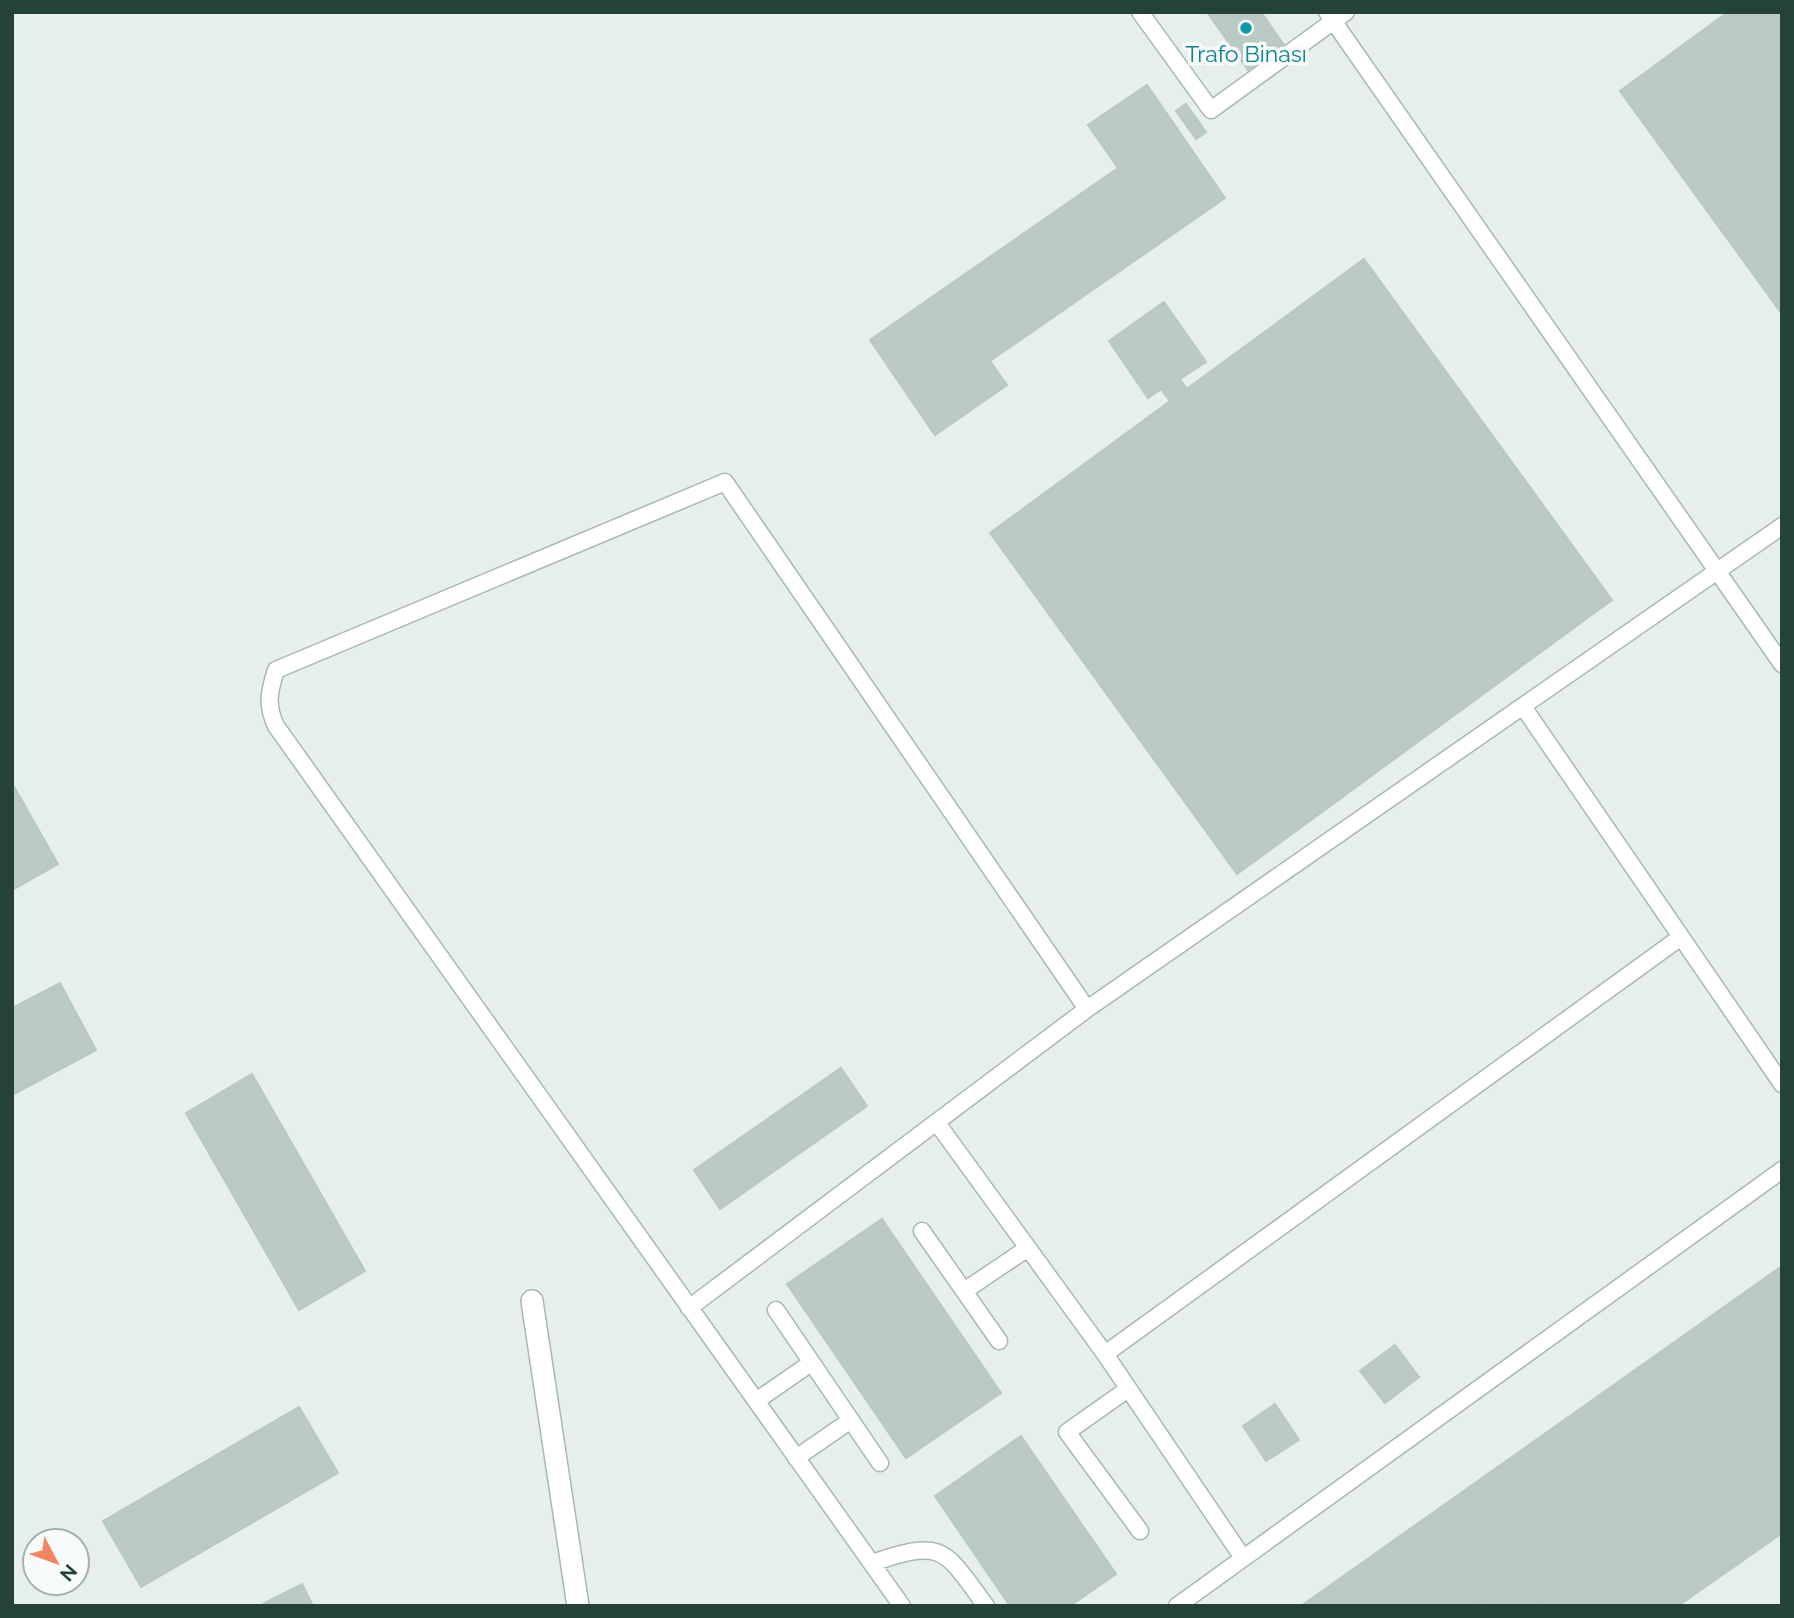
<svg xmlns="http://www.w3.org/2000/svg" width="1794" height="1618" font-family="Raleway,sans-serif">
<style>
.building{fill:#bbcac4;stroke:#b8c9c2;stroke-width:2}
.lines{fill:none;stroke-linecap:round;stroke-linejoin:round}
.lane-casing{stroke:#a8b8b2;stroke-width:19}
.street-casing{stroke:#a8b8b2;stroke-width:24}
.lane{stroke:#fff;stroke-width:16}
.street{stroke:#fff;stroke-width:21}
.culture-dot{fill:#0f9aa8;stroke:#f7fbf9;stroke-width:2.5}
.labels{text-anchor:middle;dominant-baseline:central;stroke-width:7;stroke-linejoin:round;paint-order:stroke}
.culture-label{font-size:23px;fill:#0d838f;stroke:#f7fbf9}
</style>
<rect width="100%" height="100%" fill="#e6efeb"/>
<path class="building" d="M 1207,12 L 1261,12 L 1284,45 L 1248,70 Z
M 1728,12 L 1782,12 L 1782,314 L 1620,91 Z
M 1147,85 L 1225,198 L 990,361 L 1007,385 L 935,435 L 870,340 L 1118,168 L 1088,125 Z
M 1186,104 L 1206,132 L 1196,139 L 1176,111 Z
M 1364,259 L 1612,600 L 1237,874 L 990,533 Z
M 1164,302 L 1206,362 L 1180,379 L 1186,388 L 1169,400 L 1161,389 L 1148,398 L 1109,341 Z
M 12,783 L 58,864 L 12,890 Z
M 60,983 L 96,1050 L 12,1095 L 12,1008 Z
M 841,1068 L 867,1106 L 720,1209 L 694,1170 Z
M 252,1074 L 365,1271 L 299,1310 L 186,1113 Z
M 882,1219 L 1001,1393 L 906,1458 L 787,1284 Z
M 1782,1266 L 1782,1533 L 1678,1606 L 1301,1606 Z
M 1395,1345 L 1419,1377 L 1385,1403 L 1360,1371 Z
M 1666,1351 L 1721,1426 L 1782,1382 L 1782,1425 L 1739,1456 L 1782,1515 L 1782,1528 L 1713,1578 L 1665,1511 L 1535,1606 L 1473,1606 L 1646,1480 L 1592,1405 Z
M 1275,1404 L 1299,1440 L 1266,1461 L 1243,1426 Z
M 299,1407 L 338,1473 L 141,1587 L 103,1521 Z
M 1021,1436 L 1116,1574 L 1070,1606 L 1010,1606 L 935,1496 Z
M 302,1584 L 313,1606 L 259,1606 Z"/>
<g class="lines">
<defs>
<path id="lane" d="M 1140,12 L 1211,110 L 1346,12
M 1327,12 L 1782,664
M 1524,708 L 1782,1084
M 937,1123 L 1105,1354 L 1681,937
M 922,1231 L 999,1341
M 964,1291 L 1028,1248
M 689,1308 L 1087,1009 L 1782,526
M 776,1310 L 880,1463
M 1105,1354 L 1243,1558
M 1128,1389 L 1067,1432 L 1140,1531
M 756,1401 L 811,1363
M 796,1458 L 851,1420
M 872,1563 C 944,1538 944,1549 986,1606
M 902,1606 L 276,726 C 266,705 269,692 276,670 L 725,482 L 1087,1009
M 1177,1606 L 1782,1170"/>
<path id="street" d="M 532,1301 L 578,1606"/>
</defs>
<use href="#lane" class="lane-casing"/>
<use href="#street" class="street-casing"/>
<use href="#lane" class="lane"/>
<use href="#street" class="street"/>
</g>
<circle class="culture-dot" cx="1246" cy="28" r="7"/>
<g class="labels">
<g class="culture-label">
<text x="1246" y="53">Trafo Binası</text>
</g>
</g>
<rect width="1794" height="1618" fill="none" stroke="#24423a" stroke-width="28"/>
<g transform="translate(56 1562) rotate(131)"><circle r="33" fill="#f7fbf9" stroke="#a3b1ad" stroke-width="2"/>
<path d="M0-5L12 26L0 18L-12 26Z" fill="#f4845f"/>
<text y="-10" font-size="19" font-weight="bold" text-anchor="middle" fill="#24423a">N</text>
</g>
</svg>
